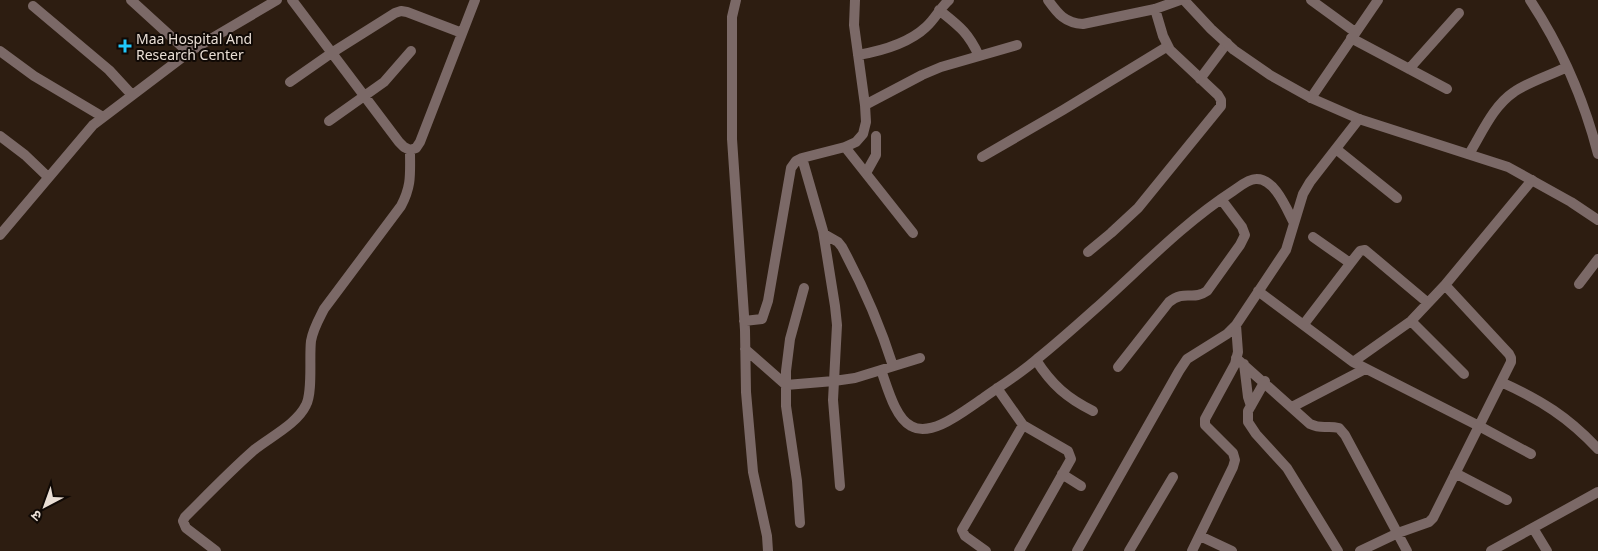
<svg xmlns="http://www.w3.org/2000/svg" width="1598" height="551" font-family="'Noto Sans','Noto Sans Devanagari',sans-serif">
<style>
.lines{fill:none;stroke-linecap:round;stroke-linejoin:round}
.minor{stroke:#7b6967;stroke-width:10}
.tertiary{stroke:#7b6967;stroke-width:10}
.poi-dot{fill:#20c9fd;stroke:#100905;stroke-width:2}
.labels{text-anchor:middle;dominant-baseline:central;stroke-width:4;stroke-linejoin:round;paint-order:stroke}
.poi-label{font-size:14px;fill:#e9ded5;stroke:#100905;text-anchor:start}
</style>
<rect width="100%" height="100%" fill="#2d1d11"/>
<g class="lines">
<path class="minor" d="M 131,0 L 188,52
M 292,0 L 399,142 L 404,147 L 410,150 L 416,148 L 420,142 L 475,0
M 736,0 L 732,17 L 732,139 L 745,330 L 746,392 L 753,472 L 767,536 L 768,551
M 1048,0 C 1058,14 1065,23 1083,24 L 1155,9 L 1180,0
M 1311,0 L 1355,32
M 1530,0 C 1561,47 1584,100 1598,154
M 33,6 L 109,70 L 132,95
M 939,10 C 959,26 968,32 979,56
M 1351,38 L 1447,89
M 0,51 L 34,76 L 103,117
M 858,55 C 881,51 909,43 926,27 C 935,19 940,8 949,0
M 1409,69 L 1459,13
M 1200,79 L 1227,43
M 290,82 L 333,52 L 395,13 L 401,11 L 407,12 L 462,33
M 1311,98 L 1378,0
M 865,105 L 922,75 L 941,67 L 1017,45
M 329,121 L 384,82 L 411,51
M 0,136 L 25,155 L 48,177
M 845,147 L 913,233
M 1336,149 L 1397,198
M 1469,154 C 1482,133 1493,106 1514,92 C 1528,82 1551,75 1567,67
M 982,157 L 1063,110 L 1168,46
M 802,158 L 823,231 L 835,306 L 837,325 L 833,400 L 840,486
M 866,173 L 876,155 L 876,136
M 824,234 L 838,242 L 842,247 C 863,286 880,325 893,366
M 0,235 L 93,125 L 192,50 L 277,0
M 1313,237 L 1350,263
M 1088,252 L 1111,233 L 1138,208 L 1221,106 L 1221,100 L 1218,95 L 1170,50 L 1163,36 L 1155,9
M 1579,284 L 1598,259
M 1258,291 L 1353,362 L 1479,426 L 1531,454
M 744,321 L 762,319 L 768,301 L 791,168 L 796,161 L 802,158 L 845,147 L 856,142 L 863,134 L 866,122 L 865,105 L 854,25 L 855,0
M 1411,321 L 1464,374
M 1304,324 L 1356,256 L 1360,251 L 1365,250 L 1428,303
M 745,349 L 786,385 L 834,381 L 855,378 L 920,358
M 1236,358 L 1310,424 C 1323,430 1326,425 1339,428 L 1345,435 L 1407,551
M 1036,360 C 1052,385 1067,398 1093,411
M 1353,362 L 1411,321 L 1445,285 L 1532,180
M 1244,364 L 1248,397 L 1251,406
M 1118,367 L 1169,302 C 1185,289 1193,301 1207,291 L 1240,245 L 1245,235 L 1242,227 L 1221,199
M 881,370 C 887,386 895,418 911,426 C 932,438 965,410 982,399 C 1000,386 1020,374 1037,359 C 1057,343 1076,326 1095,309 C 1140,269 1182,224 1233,191 C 1239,187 1248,179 1256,179 C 1275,178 1287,210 1294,223
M 1265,381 L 1248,411 L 1248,422 L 1256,434 L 1287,468 L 1338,551
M 1501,382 C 1541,400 1568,417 1598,449
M 997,388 L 1023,425 L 1068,451 L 1071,459 L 1019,551
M 1292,407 L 1365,369
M 1455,473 L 1507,500
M 1062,474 L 1081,486
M 800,523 L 797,481 L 786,406 L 786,371 L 790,339 L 804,288
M 1533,528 L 1547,551
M 1200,536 L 1232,551
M 216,551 L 186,528 L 183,521 L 185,517 C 208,494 230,471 254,450 C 270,437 297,424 306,405 C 313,392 309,357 311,341 C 313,329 319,319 324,309 L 401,206 C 412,185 410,174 410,150
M 986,551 L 965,536 L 962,530 L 1023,425
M 1077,551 L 1179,371 L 1187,359 L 1227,334 L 1236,325 L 1286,250 L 1303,194 L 1310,182 L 1359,119
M 1129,551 L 1173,477
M 1192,551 L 1233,467 L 1235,460 L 1233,453 L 1205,425 L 1205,419 L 1235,364 L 1238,352 L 1236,325
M 1360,551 L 1398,533 L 1429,522 L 1433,518 L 1511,362 L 1511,358 L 1509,354 L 1445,285
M 1491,551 L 1598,492"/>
<path class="tertiary" d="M 1184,0 L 1211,29 L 1234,50 L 1270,75 L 1311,98 L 1359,119 L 1508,167 L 1571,202 L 1598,220"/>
</g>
<path class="poi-dot" d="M122.5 38.5h5v5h5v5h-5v5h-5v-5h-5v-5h5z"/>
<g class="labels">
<g class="poi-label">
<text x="136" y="38">Maa Hospital And<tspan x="136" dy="16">Research Center</tspan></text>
</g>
</g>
<g transform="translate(45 506) rotate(221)" stroke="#100905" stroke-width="4" paint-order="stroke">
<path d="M0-4L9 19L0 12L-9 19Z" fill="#e9ded5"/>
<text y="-8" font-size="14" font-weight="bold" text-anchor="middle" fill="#e9ded5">उ</text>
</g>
</svg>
